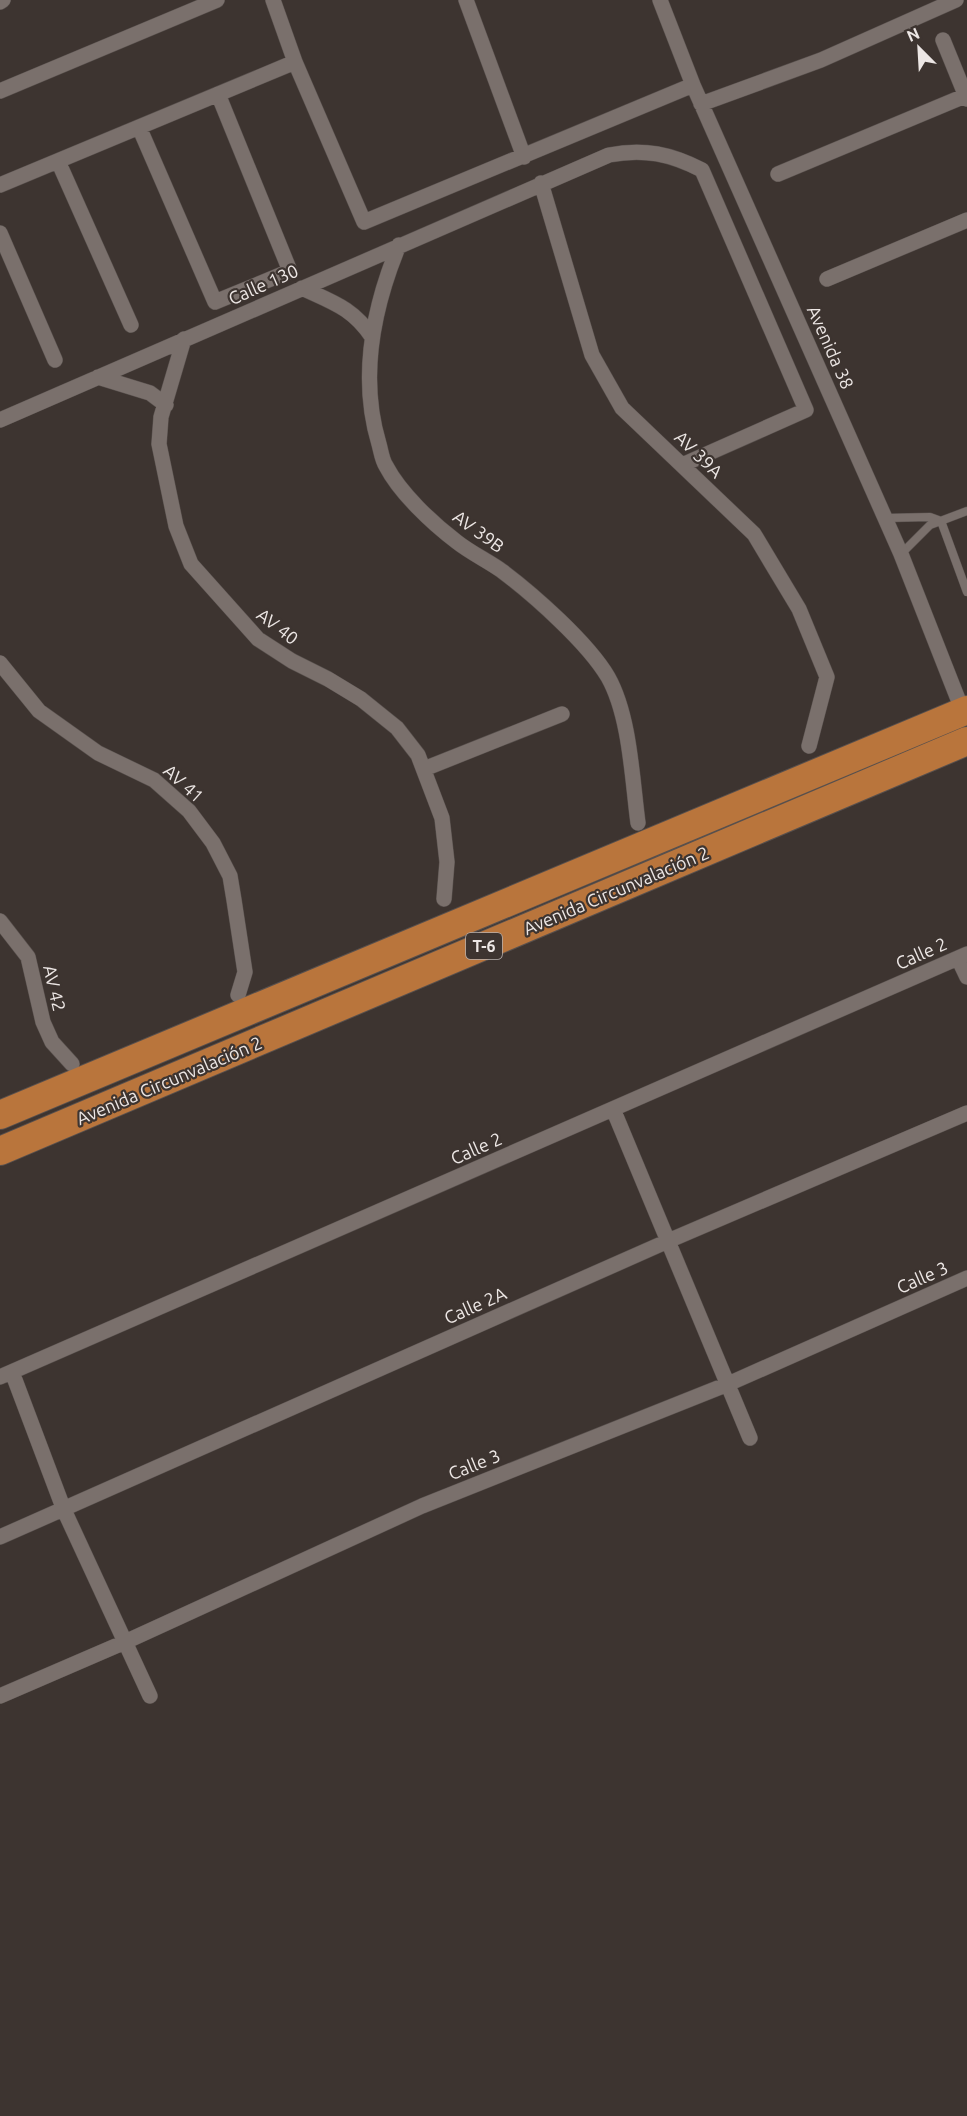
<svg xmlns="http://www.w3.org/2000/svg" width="967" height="2116" font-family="Ubuntu,sans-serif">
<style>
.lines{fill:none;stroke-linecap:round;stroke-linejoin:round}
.lane-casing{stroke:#58504d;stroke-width:9}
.street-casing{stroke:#58504d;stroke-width:16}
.highway-casing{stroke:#58504d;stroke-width:30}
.lane{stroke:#7a706c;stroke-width:8}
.street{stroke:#7a706c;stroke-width:15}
.highway{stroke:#b9753c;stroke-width:28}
.labels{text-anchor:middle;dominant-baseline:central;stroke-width:4.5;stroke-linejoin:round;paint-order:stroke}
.shield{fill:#3d3430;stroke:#b8b1af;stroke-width:1.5}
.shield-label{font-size:16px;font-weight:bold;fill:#ede7e5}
.street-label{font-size:18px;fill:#ede7e5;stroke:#3d3430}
</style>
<rect width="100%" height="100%" fill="#3d3430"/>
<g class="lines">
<defs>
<path id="lane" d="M 885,518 L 930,517 L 941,521 L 967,592
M 901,554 L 930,525 L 967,511"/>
<path id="street" d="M 273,0 L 295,62 L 364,222 L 693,85
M 466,0 L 524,157
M 660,0 L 693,85 L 901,554 L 965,717
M 0,2 L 3,0
M 943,40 L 967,99
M 0,91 L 217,0
M 701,104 L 821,60 L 956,0
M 139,127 L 215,302 L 290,271 L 218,94
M 58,161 L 131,325
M 778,174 L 967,95
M 541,183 L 592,355 L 622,408 L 754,534 L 799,609 L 827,677 L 809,746
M 0,185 L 295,62
M 0,233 L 55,360
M 399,245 C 373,308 359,378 379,444 C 381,451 382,460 386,466 C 400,493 432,523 457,542 C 471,553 488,561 502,571 C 534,595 588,643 608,677 C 630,716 632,778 638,823
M 827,279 L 967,220
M 302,288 C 332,302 353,308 372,337
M 184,339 L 161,417 L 159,444 L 176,526 L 191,564 L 258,639 L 292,661 L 328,679 L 361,699 L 397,728 L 418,755 L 442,818 L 447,862 L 444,899
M 98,377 L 150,393 L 166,405
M 0,420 L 609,155 C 644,148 671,154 702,170 L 806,410 L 682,465
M 0,663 L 39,711 L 98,753 L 154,780 L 189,811 L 213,843 L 230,876 L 234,900 L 245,972 L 238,995
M 424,769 L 562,714
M 0,921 L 28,957 L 43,1022 L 52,1042 L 72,1064
M 958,958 L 967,977
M 613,1109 L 750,1438
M 12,1372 L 64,1510 L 150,1696
M 0,1377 L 967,954
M 0,1537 L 668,1241 L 967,1113
M 0,1696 L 125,1642 L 422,1506 L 728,1384 L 967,1278"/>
<path id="highway" d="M 0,1115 L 967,710
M 0,1151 L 967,741"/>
</defs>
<use href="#lane" class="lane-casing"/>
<use href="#street" class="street-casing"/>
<use href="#highway" class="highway-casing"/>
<use href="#lane" class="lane"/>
<use href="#street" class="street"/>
<use href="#highway" class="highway"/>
</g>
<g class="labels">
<rect class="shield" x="466" y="933" width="36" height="26" rx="4.5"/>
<g class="shield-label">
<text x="484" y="946">T-6</text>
</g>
<g class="street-label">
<text transform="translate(263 284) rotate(-24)">Calle 130</text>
<text transform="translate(831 347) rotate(66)">Avenida 38</text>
<text transform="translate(699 454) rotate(44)">AV 39A</text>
<text transform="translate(479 531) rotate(36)">AV 39B</text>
<text transform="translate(278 626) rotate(38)">AV 40</text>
<text transform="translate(184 783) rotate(42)">AV 41</text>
<text transform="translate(616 890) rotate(-23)">Avenida Circunvalación 2</text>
<text transform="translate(921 953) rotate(-24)">Calle 2</text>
<text transform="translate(55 988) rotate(77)">AV 42</text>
<text transform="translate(169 1080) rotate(-23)">Avenida Circunvalación 2</text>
<text transform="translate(476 1148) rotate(-24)">Calle 2</text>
<text transform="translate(922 1277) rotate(-24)">Calle 3</text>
<text transform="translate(475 1305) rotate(-24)">Calle 2A</text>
<text transform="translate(474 1464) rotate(-22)">Calle 3</text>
</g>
</g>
<g transform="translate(919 48) rotate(336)" stroke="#3d3430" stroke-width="4.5" paint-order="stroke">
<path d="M0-4.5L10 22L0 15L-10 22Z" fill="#ede7e5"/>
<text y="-9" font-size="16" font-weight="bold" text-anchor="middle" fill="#ede7e5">N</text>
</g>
</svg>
